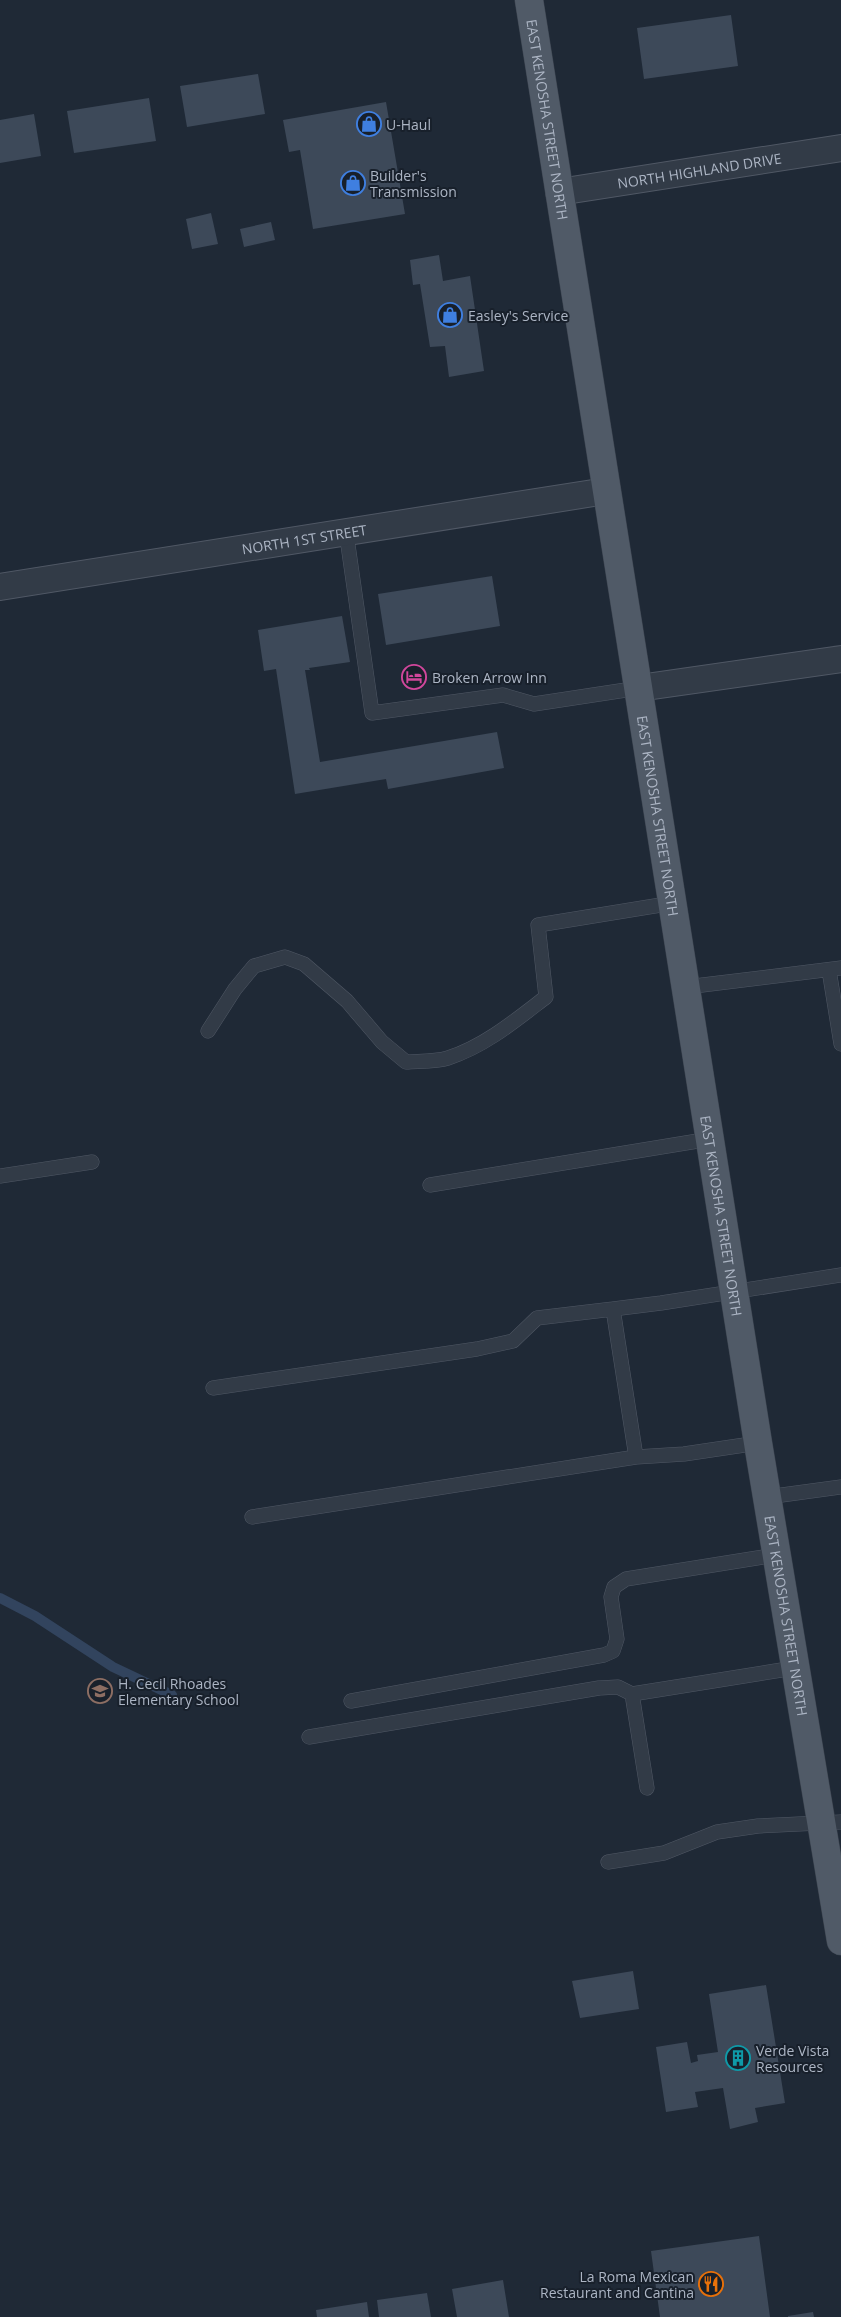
<svg xmlns="http://www.w3.org/2000/svg" width="841" height="2317" font-family="'Open Sans',sans-serif">
<style>
.lines{fill:none;stroke-linecap:round;stroke-linejoin:round}
.stream{stroke:#32445e;stroke-width:10}
.building{fill:#3d4959}
.lane-casing{stroke:#505865;stroke-width:15}
.street-casing{stroke:#505865;stroke-width:28}
.primary-casing{stroke:#3c4450;stroke-width:29}
.lane{stroke:#323b47;stroke-width:14}
.street{stroke:#323b47;stroke-width:26}
.primary{stroke:#505a67;stroke-width:28}
.labels{text-anchor:middle;dominant-baseline:central;stroke-width:4;stroke-linejoin:round;paint-order:stroke}
.street-label{font-size:14px;fill:#acb5c4;stroke:#18202b}
.poi-label{font-size:14px;fill:#acb5c4;stroke:#18202b;text-anchor:start}
</style>
<rect width="100%" height="100%" fill="#1f2936"/>
<g class="lines">
<path class="stream" d="M 0,1598 L 35,1616 L 113,1667 L 172,1695"/>
</g>
<path class="building" d="M 731,15 L 738,66 L 644,79 L 637,28 Z
M 258,74 L 265,114 L 187,127 L 180,86 Z
M 149,98 L 156,141 L 74,153 L 67,111 Z
M 386,102 L 405,214 L 313,229 L 300,150 L 289,152 L 283,120 Z
M 34,114 L 41,156 L 0,163 L 0,120 Z
M 211,213 L 218,244 L 192,249 L 186,219 Z
M 271,222 L 275,240 L 244,247 L 240,229 Z
M 439,255 L 443,281 L 470,276 L 484,371 L 449,377 L 445,346 L 430,347 L 420,284 L 413,285 L 410,260 Z
M 492,576 L 500,626 L 386,645 L 378,594 Z
M 342,616 L 350,662 L 309,668 L 310,670 L 305,670 L 320,762 L 497,732 L 504,768 L 388,789 L 386,779 L 295,794 L 276,669 L 264,671 L 258,630 Z
M 633,1971 L 639,2009 L 580,2018 L 572,1981 Z
M 766,1985 L 785,2103 L 755,2108 L 758,2122 L 730,2129 L 723,2088 L 695,2092 L 698,2107 L 666,2112 L 656,2047 L 687,2042 L 691,2063 L 698,2061 L 697,2055 L 718,2052 L 709,1994 Z
M 759,2236 L 770,2317 L 660,2317 L 651,2251 Z
M 503,2280 L 509,2317 L 457,2317 L 452,2289 Z
M 427,2293 L 431,2317 L 379,2317 L 377,2300 Z
M 367,2302 L 369,2317 L 317,2317 L 316,2310 Z
M 813,2312 L 814,2317 L 788,2317 L 788,2316 Z"/>
<g class="lines">
<defs>
<path id="lane" d="M 346,531 L 372,713 L 503,695 L 534,704 L 639,688
M 829,970 L 841,1044
M 686,987 L 841,968
M 208,1031 L 235,989 L 254,966 L 285,957 L 304,964 L 347,1001 L 382,1042 L 406,1062 C 419,1061 435,1062 448,1058 C 485,1046 516,1020 546,997 L 538,925 L 673,903
M 0,1176 L 92,1162
M 430,1185 L 710,1139
M 213,1388 L 477,1349 L 513,1341 L 537,1318 L 613,1309
M 636,1457 L 613,1309 L 661,1303 L 841,1275
M 767,1497 L 841,1487
M 252,1517 L 636,1457 L 684,1454 L 758,1443
M 632,1694 L 647,1788
M 351,1701 L 604,1655 L 613,1651 L 617,1639 L 611,1597 L 614,1587 L 626,1579 L 776,1555
M 309,1737 L 599,1688 L 618,1687 L 632,1694 L 794,1668
M 608,1862 L 664,1853 L 717,1832 L 758,1826 L 841,1822"/>
<g id="street">
<path id="s1" d="M 559,192 L 841,148"/>
<path id="s2" d="M 0,587 L 606,491"/>
<path d="M 639,688 L 841,659"/>
</g>
<g id="primary">
<path id="s3" d="M 529,0 L 758,1443 L 841,1941"/>
</g>
</defs>
<use href="#lane" class="lane-casing"/>
<use href="#street" class="street-casing"/>
<use href="#primary" class="primary-casing"/>
<use href="#lane" class="lane"/>
<use href="#street" class="street"/>
<use href="#primary" class="primary"/>
</g>
<defs>
<symbol id="shop-ring" viewBox="-11 -11 22 22"><circle r="9.5" fill="#18202b" stroke="#3f7fe0" stroke-width="1.5"/><path d="M-5-2.5h2.3a2.7 3.5 0 0 1 5.4 0H5L5.5 6h-11ZM-1.5-2.5h3a1.5 2.3 0 0 0-3 0Z" fill="#3f7fe0"/></symbol>
<symbol id="hotel-ring" viewBox="-11 -11 22 22"><circle r="9.5" fill="#18202b" stroke="#d1479c" stroke-width="1.5"/><path d="M-6-4.5h1.5V1H6V5H4.5V3h-9V5H-6ZM-4 0a1.8 1.8 0 1 1 3.6 0ZM.5 0V-2.5h3Q6-2.5 6 0Z" fill="#d1479c"/></symbol>
<symbol id="school-ring" viewBox="-11 -11 22 22"><circle r="9.5" fill="#18202b" stroke="#8d6e63" stroke-width="1.5"/><path d="M0-5L7-2L0 1L-7-2ZM-4 1L0 2.5L4 1V4Q0 6-4 4Z" fill="#8d6e63"/></symbol>
<symbol id="building-ring" viewBox="-11 -11 22 22"><circle r="9.5" fill="#18202b" stroke="#0f9aa8" stroke-width="1.5"/><path d="M-4-6H4V6H1V3H-1V6H-4ZM-2.5-4.3h1.7v1.8h-1.7ZM.8-4.3h1.7v1.8H.8ZM-2.5-1h1.7V.8h-1.7ZM.8-1h1.7V.8H.8Z" fill="#0f9aa8"/></symbol>
<symbol id="restaurant-ring" viewBox="-11 -11 22 22"><circle r="9.5" fill="#18202b" stroke="#e8710a" stroke-width="1.5"/><path d="M-5-6h1v4h1v-4h1v4h1v-4h1v5L-1.5 .5V6h-2V.5L-5-1ZM5-6V6H3V1.5H1.5Q1.5-4 5-6Z" fill="#e8710a"/></symbol>
</defs>
<g fill-rule="evenodd">
<use href="#shop-ring" x="355" y="110" width="28" height="28"/>
<use href="#shop-ring" x="339" y="169" width="28" height="28"/>
<use href="#shop-ring" x="436" y="301" width="28" height="28"/>
<use href="#hotel-ring" x="400" y="663" width="28" height="28"/>
<use href="#school-ring" x="86" y="1677" width="28" height="28"/>
<use href="#building-ring" x="724" y="2044" width="28" height="28"/>
<use href="#restaurant-ring" x="697" y="2270" width="28" height="28"/>
</g>
<g class="labels">
<g class="street-label">
<text stroke="none"><textPath href="#s3" startOffset="121">EAST KENOSHA STREET NORTH</textPath></text>
<text stroke="none"><textPath href="#s1" startOffset="142">NORTH HIGHLAND DRIVE</textPath></text>
<text stroke="none"><textPath href="#s2" startOffset="308">NORTH 1ST STREET</textPath></text>
<text stroke="none"><textPath href="#s3" startOffset="826">EAST KENOSHA STREET NORTH</textPath></text>
<text stroke="none"><textPath href="#s3" startOffset="1231">EAST KENOSHA STREET NORTH</textPath></text>
<text stroke="none"><textPath href="#s3" startOffset="1636">EAST KENOSHA STREET NORTH</textPath></text>
</g>
<g class="poi-label">
<text x="386" y="124">U-Haul</text>
<text x="370" y="175">Builder's<tspan x="370" dy="16">Transmission</tspan></text>
<text x="468" y="315">Easley's Service</text>
<text x="432" y="677">Broken Arrow Inn</text>
<text x="118" y="1683">H. Cecil Rhoades<tspan x="118" dy="16">Elementary School</tspan></text>
<text x="756" y="2050">Verde Vista<tspan x="756" dy="16">Resources</tspan></text>
<text x="694" y="2276" text-anchor="end">La Roma Mexican<tspan x="694" dy="16">Restaurant and Cantina</tspan></text>
</g>
</g>
</svg>
